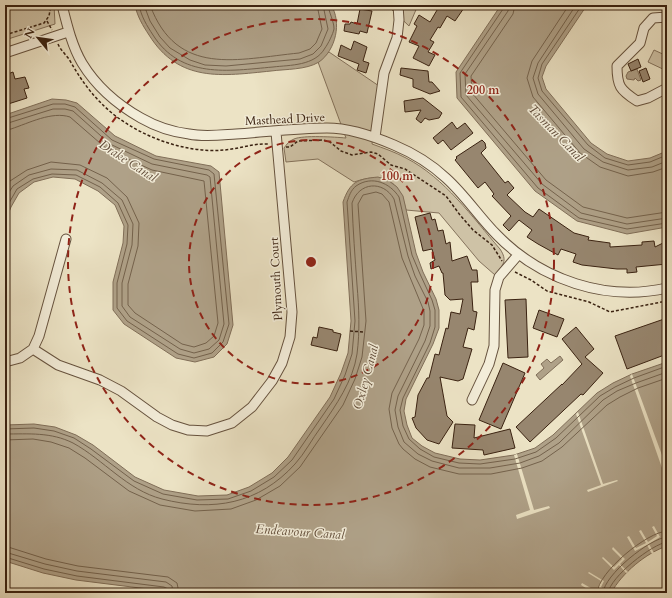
<svg xmlns="http://www.w3.org/2000/svg" width="672" height="598" font-family="Cardo,serif">
<style>
.green{fill:#cec2a6;stroke:#84725c}
.water{fill:#afa188;stroke:#806e58}
.pier{fill:#ece3c5}
.lines{fill:none;stroke-linecap:round;stroke-linejoin:round}
.shore{stroke:#74624c;stroke-width:1}
.building{fill:#97866f;stroke:#3a2211}
.minor-casing{stroke:#66523e;stroke-width:11}
.path{stroke:#3a2211;stroke-width:1.5;stroke-dasharray:3 2;stroke-linecap:butt}
.minor{stroke:#f3edd9;stroke-width:9}
.ring{fill:none;stroke:#8f2418;stroke-width:2;stroke-dasharray:7 5}
.labels{text-anchor:middle;dominant-baseline:central;stroke-width:3;stroke-linejoin:round;paint-order:stroke}
.street-label{font-size:12px;fill:#3a2211;stroke:#f3edd9}
.water-label{font-size:13px;font-style:italic;fill:#634e3b;stroke:#f3edd9}
.centre{fill:#8f2418;stroke:#f3edd9;stroke-width:2}
.ring-label{font-size:12px;text-anchor:middle;font-weight:bold;fill:#8f2418;stroke:#f3edd9;stroke-width:3;stroke-linejoin:round;paint-order:stroke}
</style>
<rect width="100%" height="100%" fill="#ece3c5"/>
<filter id="stains"><feTurbulence type="fractalNoise" baseFrequency=".005" numOctaves="4"/><feColorMatrix values="0 0 0 0 .2 0 0 0 0 .09 0 0 0 0 .02 0 0 0 .5 -.17"/></filter>
<radialGradient id="worn" r=".72"><stop offset=".6" stop-color="#630" stop-opacity="0"/><stop offset="1" stop-color="#630" stop-opacity=".3"/></radialGradient>
<path class="green" d="M 12,5 L 54,5 L 55,24 L 5,40 L 5,11 Z
M 387,5 L 418,5 L 409,26 Z
M 654,50 L 667,56 L 667,71 L 648,62 Z
M 329,52 L 379,86 L 372,144 C 383,148 395,152 406,158 C 445,178 472,217 500,249 C 508,261 503,265 495,275 L 479,261 L 439,213 L 406,210 C 399,179 384,172 354,182 L 318,159 L 286,162 L 284,148 C 287,144 289,141 294,139 C 303,135 335,137 346,138 L 318,62 Z"/>
<path class="water" d="M 135,5 L 331,5 C 342,22 336,50 319,62 C 306,70 286,69 271,71 C 222,76 179,83 149,35 C 143,26 137,16 135,5 Z
M 501,5 L 587,5 L 546,66 L 542,77 L 546,89 L 591,143 L 607,154 L 628,161 L 650,158 L 667,151 L 667,227 L 627,234 L 577,221 L 535,191 L 457,98 L 456,72 Z
M 637,69 L 641,80 L 638,81 L 635,78 L 634,80 L 627,79 L 626,76 L 628,72 Z
M 52,99 L 66,100 L 77,103 L 115,136 L 156,156 L 211,166 L 219,172 L 233,325 L 227,344 L 214,357 L 195,362 L 176,358 L 124,324 L 113,310 L 113,282 L 123,243 L 124,226 L 115,205 L 98,191 L 75,179 L 53,177 L 34,182 L 19,193 L 11,207 L 5,222 L 5,115 Z
M 378,177 L 389,181 L 397,187 L 403,196 L 416,253 L 423,272 L 436,299 L 439,310 L 439,328 L 433,344 L 406,399 L 404,411 L 407,425 L 412,438 L 422,446 L 435,453 L 460,459 L 480,460 L 514,455 L 535,448 L 553,435 L 597,393 L 613,383 L 632,374 L 667,362 L 667,546 C 646,553 622,573 611,593 L 180,593 L 76,580 L 43,573 L 5,561 L 5,425 L 34,424 L 55,427 L 76,435 L 93,445 L 135,477 L 164,490 L 198,496 L 227,495 L 249,487 L 272,473 L 288,457 L 330,397 L 341,373 L 348,353 L 351,321 L 343,202 C 350,182 357,179 378,177 Z
M 560,356 L 563,360 L 540,380 L 536,375 L 544,368 L 541,364 L 547,359 L 551,363 Z"/>
<path class="pier" d="M 632,374 L 666,466 L 662,468 L 630,376 Z
M 578,412 L 603,484 L 617,480 L 618,481 L 588,492 L 587,490 L 601,485 L 576,414 Z
M 517,454 L 534,510 L 549,506 L 550,508 L 517,519 L 516,515 L 530,510 L 514,455 Z
M 654,526 L 660,537 L 649,544 L 654,553 L 652,554 L 647,545 L 635,551 L 627,537 L 629,536 L 636,548 L 646,543 L 639,531 L 641,530 L 648,542 L 657,536 L 652,527 Z
M 613,547 L 625,559 L 620,564 L 628,572 L 626,573 L 619,565 L 614,570 L 602,558 L 603,557 L 614,567 L 622,559 L 612,549 Z
M 589,572 L 604,581 L 601,587 L 611,593 L 608,593 L 600,588 L 597,593 L 594,593 L 581,585 L 582,583 L 596,591 L 601,581 L 588,573 Z"/>
<g class="lines">
<path class="shore" d="M 139,5 C 141,16 147,26 153,35 C 181,79 228,71 273,67 C 290,65 315,66 325,48 C 328,44 333,34 334,29 C 334,21 329,13 328,5
M 144,5 L 150,21 L 160,37 L 170,48 L 190,60 L 205,65 L 226,66 L 300,59 L 313,54 L 321,46 L 328,29 L 323,5
M 150,5 C 177,78 238,59 299,53 L 310,49 L 316,43 L 322,29 L 317,5
M 504,5 L 503,9 L 460,73 L 461,97 L 538,188 L 579,218 L 627,229 L 667,223
M 509,5 L 508,11 L 465,74 L 466,95 L 542,184 L 581,213 L 627,224 L 667,218
M 515,5 L 513,14 L 471,76 L 472,93 L 546,180 L 583,207 L 627,218 L 667,212
M 569,5 L 532,61 L 527,78 L 533,97 L 580,153 L 600,167 L 628,176 L 653,172 L 667,167
M 576,5 L 538,63 L 533,78 L 538,94 L 584,149 L 603,162 L 628,170 L 652,167 L 667,161
M 582,5 L 542,64 L 538,78 L 542,91 L 588,145 L 605,158 L 628,165 L 650,162 L 667,155
M 5,119 L 53,104 L 65,104 L 75,107 L 112,140 L 154,159 L 209,170 L 214,174 L 229,324 L 223,342 L 212,353 L 194,358 L 178,354 L 127,321 L 117,308 L 117,283 L 127,244 L 128,225 L 118,203 L 100,187 L 76,175 L 52,174 L 33,179 L 17,189 L 5,210
M 5,124 L 53,109 L 65,109 L 73,111 L 110,144 L 152,164 L 207,175 L 210,177 L 224,324 L 219,340 L 209,349 L 194,353 L 180,349 L 130,317 L 122,306 L 122,283 L 132,245 L 133,224 L 122,200 L 102,183 L 77,170 L 51,169 L 29,175 L 13,186 L 5,199
M 5,130 L 11,129 C 29,123 52,111 70,117 L 108,150 L 152,170 L 204,181 L 218,323 L 214,336 L 206,343 L 194,347 L 182,344 L 135,313 L 128,305 L 128,284 L 138,246 L 139,223 L 127,197 L 107,178 L 80,165 L 51,162 L 27,170 L 10,181 L 5,187
M 5,429 L 34,428 L 54,431 L 74,438 L 91,449 L 134,481 L 163,494 L 197,500 L 228,499 L 251,491 L 274,477 L 292,460 L 334,399 L 345,375 L 352,354 L 355,321 L 347,202 C 349,196 351,190 356,186 C 372,175 390,183 399,197 L 412,255 L 420,274 L 432,300 L 435,310 L 435,327 L 430,343 L 403,398 L 400,410 L 403,426 L 409,439 L 420,449 L 434,457 L 459,463 L 480,464 L 515,459 L 536,452 L 556,438 L 600,396 L 615,387 L 634,378 L 667,366
M 5,434 C 29,434 51,432 73,443 C 104,460 127,490 162,499 C 213,512 259,504 295,464 C 305,453 312,439 321,427 C 336,405 353,381 357,354 C 360,331 359,308 357,285 C 355,257 353,230 352,203 C 359,182 383,180 394,199 L 408,256 L 415,276 L 428,302 L 430,311 L 430,326 L 425,341 L 398,396 L 395,410 L 398,427 L 404,442 L 418,454 L 432,461 L 459,468 L 490,468 L 520,463 L 539,456 L 559,443 L 603,400 L 617,391 L 636,383 L 667,372
M 5,440 L 33,439 L 51,442 L 69,448 L 85,458 L 129,491 L 160,505 L 195,511 L 231,509 L 256,500 L 280,486 L 300,467 L 343,405 L 355,379 L 362,357 L 366,321 L 358,204 L 363,195 L 376,192 L 382,194 L 389,202 L 402,258 L 424,311 L 424,325 L 419,339 L 392,393 L 389,409 L 392,428 L 399,444 L 403,449 L 415,459 L 430,467 L 459,474 L 491,474 L 522,468 L 542,461 L 562,447 L 607,405 L 620,397 L 638,388 L 667,378
M 5,546 L 46,559 L 78,566 L 168,577 L 177,583 L 179,593
M 5,552 L 45,564 L 77,571 L 166,582 L 172,586 L 173,593
M 5,557 L 44,569 L 77,576 L 164,587 L 168,589 L 168,593
M 597,593 C 598,572 647,532 667,531
M 603,593 C 604,575 650,538 667,537
M 608,593 C 610,577 652,544 667,542"/>
</g>
<path class="building" d="M 440,5 L 466,5 L 455,21 L 447,16 L 440,28 L 438,27 L 430,40 L 434,42 L 428,52 L 435,55 L 429,66 L 413,58 L 419,46 L 409,42 L 417,26 L 414,24 L 419,15 L 430,22 Z
M 360,9 L 372,11 L 367,33 L 360,31 L 359,34 L 344,31 L 345,24 L 350,24 L 351,22 L 357,24 Z
M 354,41 L 367,47 L 363,61 L 369,63 L 366,73 L 357,70 L 359,64 L 338,56 L 341,45 L 351,50 Z
M 638,59 L 641,67 L 631,71 L 628,64 Z
M 401,68 L 428,71 L 429,82 L 432,82 L 440,91 L 430,94 L 413,87 L 413,79 L 400,75 Z
M 646,68 L 650,79 L 643,82 L 639,71 Z
M 13,72 L 15,79 L 25,77 L 29,88 L 24,89 L 27,98 L 5,105 L 5,93 L 8,91 L 5,75 Z
M 423,98 L 442,113 L 439,118 L 429,120 L 425,118 L 421,123 L 416,119 L 421,110 L 405,112 L 404,101 Z
M 452,122 L 457,129 L 465,123 L 473,133 L 451,150 L 443,140 L 438,144 L 433,138 Z
M 482,140 L 485,143 L 486,148 L 481,153 L 505,183 L 508,181 L 514,188 L 507,195 L 525,212 L 533,217 L 539,209 L 574,233 L 589,237 L 588,240 L 610,243 L 610,247 L 642,245 L 642,242 L 654,241 L 655,247 L 667,241 L 667,264 L 636,267 L 637,272 L 627,273 L 627,269 L 617,269 L 582,265 L 573,262 L 576,254 L 561,249 L 558,255 L 538,244 L 527,237 L 532,230 L 519,220 L 509,231 L 503,225 L 511,216 L 492,196 L 494,194 L 485,182 L 478,188 L 455,160 L 457,158 L 456,157 Z
M 430,213 L 432,220 L 435,219 L 438,231 L 443,230 L 446,244 L 450,242 L 452,261 L 467,256 L 472,270 L 477,270 L 478,282 L 471,282 L 473,311 L 477,312 L 474,330 L 468,328 L 463,347 L 472,349 L 463,379 L 458,381 L 440,377 L 447,416 L 453,422 L 439,444 L 427,440 L 416,428 L 412,418 L 415,417 L 418,395 L 427,378 L 429,378 L 435,354 L 439,355 L 446,328 L 448,329 L 451,312 L 460,314 L 463,299 L 450,300 L 445,295 L 443,273 L 442,273 L 439,266 L 431,269 L 430,263 L 435,260 L 432,249 L 423,251 L 415,217 Z
M 526,299 L 528,357 L 508,358 L 505,300 Z
M 539,310 L 564,319 L 557,337 L 533,328 Z
M 667,318 L 667,354 L 627,369 L 615,336 Z
M 319,327 L 333,330 L 333,332 L 341,334 L 337,351 L 311,345 L 313,337 L 317,338 Z
M 576,327 L 594,349 L 585,357 L 603,373 L 583,395 L 581,394 L 530,442 L 516,427 L 562,384 L 562,385 L 582,364 L 562,339 Z
M 503,363 L 525,373 L 501,429 L 479,420 Z
M 455,424 L 475,425 L 474,438 L 510,429 L 515,448 L 484,455 L 483,450 L 452,448 Z"/>
<g class="lines">
<defs>
<path id="minor" d="M 62,5 C 67,25 72,46 82,63 C 96,86 118,105 141,118 C 155,126 172,132 189,134 C 204,137 220,135 236,134 C 266,132 297,128 327,128 C 349,128 373,136 394,145 C 413,153 431,164 446,178 C 465,195 479,217 497,235 C 541,280 606,302 667,288
M 667,17 L 653,18 L 644,28 L 640,43 L 617,66 C 617,86 620,90 637,101 L 648,98 L 667,88
M 5,53 L 68,32
M 375,137 L 384,73 L 397,38 L 399,20 L 398,5
M 33,349 L 58,365 L 100,380 L 121,391 L 157,417 L 172,425 L 188,430 L 207,431 L 232,423 L 252,407 L 272,381 L 282,363 L 290,337 L 292,312 L 276,132
M 5,362 L 20,358 L 33,349 L 39,336 L 66,239
M 472,400 L 489,364 L 494,346 L 495,290 L 499,277 L 518,255"/>
</defs>
<use href="#minor" class="minor-casing"/>
<path class="path" d="M 47,21 L 52,30
M 5,35 L 44,23 L 49,16 L 51,5
M 58,44 C 60,49 65,54 69,59 C 78,75 88,90 101,103 C 130,133 182,154 224,150 C 239,149 253,143 269,144
M 286,147 L 290,147 L 298,141 L 323,140 L 330,142 L 341,151 L 352,155 L 371,152 L 378,154 L 391,165 L 405,169 L 446,196 L 460,215 L 473,230 L 492,245 L 502,261
M 515,272 L 531,280 L 547,291 L 589,302 L 610,312 L 667,301
M 350,331 L 363,332"/>
<use href="#minor" class="minor"/>
</g>
<g class="ring">
<circle cx="311" cy="262" r="122"/>
<circle cx="311" cy="262" r="243"/>
</g>
<g class="labels">
<g class="street-label">
<text transform="translate(285 119) rotate(-3)">Masthead Drive</text>
<text transform="translate(276 279) rotate(-93)">Plymouth Court</text>
</g>
<g class="water-label">
<text transform="translate(556 133) rotate(46)">Tasman Canal</text>
<text transform="translate(128 161) rotate(33)">Drake Canal</text>
<text transform="translate(366 377) rotate(-75)">Oxley Canal</text>
<text transform="translate(300 532) rotate(4)">Endeavour Canal</text>
</g>
</g>
<circle cx="311" cy="262" r="6" class="centre"/>
<g class="ring-label">
<text x="483" y="94">200 m</text>
<text x="397" y="180">100 m</text>
</g>
<rect width="672" height="598" fill="none" stroke="#ece3c5" stroke-width="20"/>
<rect x="6" y="6" width="660" height="586" fill="none" stroke="#3a2211" stroke-width="2"/>
<rect x="10" y="10" width="652" height="578" fill="none" stroke="#3a2211"/>
<g transform="translate(38 38) rotate(299)" stroke="#f3edd9" stroke-width="3" paint-order="stroke">
<path d="M0-3L7 15L0 10L-7 15Z" fill="#3a2211"/>
<text y="-6" font-size="11" font-weight="bold" text-anchor="middle" fill="#3a2211">N</text>
</g>
<rect width="100%" height="100%" filter="url(#stains)"/>
<rect width="100%" height="100%" fill="url(#worn)"/>
</svg>
